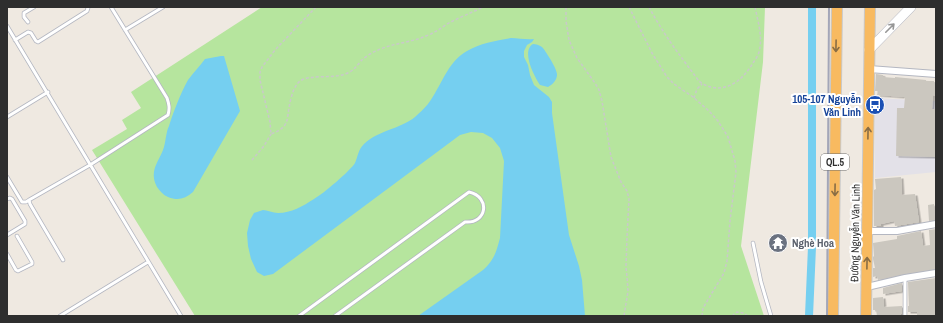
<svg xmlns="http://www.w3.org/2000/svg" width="943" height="323" font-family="'Archivo Narrow',sans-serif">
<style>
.industrial{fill:#e3e1e8}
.green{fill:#b6e59e}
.water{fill:#75cff0}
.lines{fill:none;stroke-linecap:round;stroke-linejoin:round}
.canal{stroke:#75cff0;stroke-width:8}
.building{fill:#cbc7bf;filter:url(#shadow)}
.service-casing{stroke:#b4b7c1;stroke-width:4.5}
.minor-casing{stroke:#b4b7c1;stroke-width:8}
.secondary-casing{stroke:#b4b7c1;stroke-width:10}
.trunk-casing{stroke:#c9c9c9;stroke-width:12}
.path{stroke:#c9c9c9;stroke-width:1.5;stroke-dasharray:3 2;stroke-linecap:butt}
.service{stroke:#fff;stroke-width:3}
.minor{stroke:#fff;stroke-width:6}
.secondary{stroke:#fff;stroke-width:9}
.trunk{stroke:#f8ba60;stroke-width:10}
.rail{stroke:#a3a6b8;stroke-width:2}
.oneway{stroke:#969696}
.oneway2{stroke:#896d44}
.labels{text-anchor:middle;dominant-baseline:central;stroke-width:4;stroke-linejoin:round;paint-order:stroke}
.shield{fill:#fff;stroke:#6d6d6d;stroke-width:1}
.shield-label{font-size:10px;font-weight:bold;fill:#2e2e2e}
.transit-label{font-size:11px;font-weight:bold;fill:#164399;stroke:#fff;text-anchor:end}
.street-label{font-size:11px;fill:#2e2e2e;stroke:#fff}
.worship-label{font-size:11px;font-weight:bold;fill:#5b616d;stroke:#fff;text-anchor:start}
</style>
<defs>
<filter id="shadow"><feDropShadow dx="2.5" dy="1.5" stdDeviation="0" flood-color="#0004"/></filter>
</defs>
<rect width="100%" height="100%" fill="#efe9e1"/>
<path class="industrial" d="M 875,98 L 936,101 L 936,172 L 875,178 Z"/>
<path class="green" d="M 262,7 L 765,7 L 763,62 L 741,246 L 764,316 L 195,316 L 92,150 L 127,129 L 122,120 L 141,108 L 131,92 Z"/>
<path class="water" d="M 511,38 C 519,38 526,40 534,39 L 532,42 L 527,45 L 524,51 L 524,57 L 528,65 L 530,75 L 534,85 L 549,97 L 552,102 L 552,113 L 569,235 L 579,266 L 582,280 L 585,316 L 418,316 L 483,270 C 494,260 496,253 500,238 L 504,161 L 500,148 L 492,138 L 483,133 L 471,132 L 460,135 L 273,274 L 264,276 L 257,272 L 251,259 L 248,246 L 247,233 L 250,220 L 254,213 C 257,212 260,211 263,210 C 267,210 273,213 278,213 C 291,213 303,206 314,199 C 323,194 350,171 355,163 C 358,156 358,150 364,144 C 379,130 400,129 415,117 C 419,113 424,109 428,104 C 441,87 447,62 467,51 C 480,43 496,41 511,38 Z
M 533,44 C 536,44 539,45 542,47 C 545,50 558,70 557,75 C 557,80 552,85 548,87 L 540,85 C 534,76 521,51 533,44 Z
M 221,56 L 224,56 L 240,111 L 193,192 C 185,199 178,201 168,197 C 163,195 160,191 157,187 C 148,170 160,161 164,147 C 166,140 166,132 169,126 C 173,113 181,92 188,80 C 193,73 200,66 205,59 Z"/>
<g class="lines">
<path class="canal" d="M 809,316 L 812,247 L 812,7"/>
</g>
<path class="building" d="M 876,74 L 883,75 L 883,77 L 895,78 L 895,77 L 926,80 L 926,81 L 934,81 L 934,83 L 936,83 L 936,96 L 933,95 L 932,109 L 936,109 L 936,157 L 896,156 L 897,108 L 904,108 L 905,97 L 877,95 L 878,91 L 875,91 Z
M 901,177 L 902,195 L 915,194 L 919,222 L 895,226 L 894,221 L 881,224 L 881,226 L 874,226 L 874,190 L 876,189 L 875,179 Z
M 934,204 L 935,220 L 929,221 L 928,205 Z
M 936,229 L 936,269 L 904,274 L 878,280 L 877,276 L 873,277 L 873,268 L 875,268 L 873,259 L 873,257 L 874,256 L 873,243 L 897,239 L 897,236 L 921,231 L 923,246 L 930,245 L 929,230 Z
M 936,278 L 936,316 L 917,316 L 917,312 L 908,312 L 908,306 L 909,306 L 908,282 Z
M 902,283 L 902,291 L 883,294 L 883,288 Z
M 883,297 L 884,307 L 902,306 L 902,314 L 901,314 L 901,316 L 890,316 L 890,315 L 877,316 L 876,310 L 873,310 L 873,298 Z"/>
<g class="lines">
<defs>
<path id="service" d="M 28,22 L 24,17 L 24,13 L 34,7
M 7,26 L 181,316
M 125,30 L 163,7
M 15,40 L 28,32 L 31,33 L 36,41 L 38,42 L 87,11 L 88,8 L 87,7
M 7,117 L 48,92
M 7,177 L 22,202 L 26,202 L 29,200
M 7,199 L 10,198 L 12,199 L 25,221 L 25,224 L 7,235
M 753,243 L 761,282 L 771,316
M 7,254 L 16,270 L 18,271 L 32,264 L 32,262 L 17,236
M 63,260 L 30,204 L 29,200 L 90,165 L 168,115 C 170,108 169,104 167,98 L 111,7
M 60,316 L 148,262
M 299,316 L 469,192 C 491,197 487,224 465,222 L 335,316
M 905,316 L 905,278"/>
<path id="minor" d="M 869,69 L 936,74
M 867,231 L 897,231 L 936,224
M 867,287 L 905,278 L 936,273"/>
<path id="secondary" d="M 869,50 L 911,7"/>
<path id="trunk" d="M 833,316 L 837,7
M 866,316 L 870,7"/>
</defs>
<use href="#service" class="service-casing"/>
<use href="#minor" class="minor-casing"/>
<use href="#secondary" class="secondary-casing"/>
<use href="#trunk" class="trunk-casing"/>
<path class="path" d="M 316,7 L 275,50 L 262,67 L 260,72 L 260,80 L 270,122 L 271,134 C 276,132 281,130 284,126 C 287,123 287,120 288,115 C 289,106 292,87 300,81 C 310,74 332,79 345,74 C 352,72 356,67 361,61 C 365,57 371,53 376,51 C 392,43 410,43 426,36 C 434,33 440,29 447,24 C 458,18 471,13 483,7
M 566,7 L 566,21 L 569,40 L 577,58 L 595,83 L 599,90 L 602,101 L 611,157 L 621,182 L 627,191 L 629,199 L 627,237 L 626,267 L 627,277 L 628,291 L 624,316
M 629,7 L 652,53 L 667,77 L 674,84 L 693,97 L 709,111 L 718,121 L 728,137 L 735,161 L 736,172 L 730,221 L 727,261 L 724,273 L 703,308 L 702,316
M 649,7 C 661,30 677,52 693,73 C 696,77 699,82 703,84 C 725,95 742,81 753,63 C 755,60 758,56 759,52 C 763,37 758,22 755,7
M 694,98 L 697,89 L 702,84
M 252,160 L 264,146 L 271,134
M 732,316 L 737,312 L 743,313 L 748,316"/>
<use href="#service" class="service"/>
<use href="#minor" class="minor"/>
<use href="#secondary" class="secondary"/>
<use href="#trunk" class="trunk"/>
<path class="rail" d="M 827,316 L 829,7"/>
</g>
<defs><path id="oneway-shaft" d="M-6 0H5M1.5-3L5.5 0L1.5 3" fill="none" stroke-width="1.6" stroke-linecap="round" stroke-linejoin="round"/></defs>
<use class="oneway" href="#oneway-shaft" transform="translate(890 28) rotate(-45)"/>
<g class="oneway2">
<use href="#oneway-shaft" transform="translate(836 46) rotate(91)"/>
<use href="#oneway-shaft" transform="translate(868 133) rotate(-89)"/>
<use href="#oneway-shaft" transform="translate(835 190) rotate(91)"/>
<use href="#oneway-shaft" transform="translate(867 263) rotate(-89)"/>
</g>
<defs>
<symbol id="bus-disc" viewBox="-11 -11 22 22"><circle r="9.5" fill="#1a4fb4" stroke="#fff"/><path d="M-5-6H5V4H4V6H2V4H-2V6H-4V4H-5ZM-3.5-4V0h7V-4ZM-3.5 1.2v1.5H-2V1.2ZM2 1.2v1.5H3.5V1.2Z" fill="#fff"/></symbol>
<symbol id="temple-disc" viewBox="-11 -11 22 22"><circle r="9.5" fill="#6b7280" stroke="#fff"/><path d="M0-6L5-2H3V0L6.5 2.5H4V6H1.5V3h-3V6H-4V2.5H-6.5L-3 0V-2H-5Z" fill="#fff"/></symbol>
</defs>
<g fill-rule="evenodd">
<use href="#bus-disc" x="864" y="94" width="22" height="22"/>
<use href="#temple-disc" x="767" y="232" width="22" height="22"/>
</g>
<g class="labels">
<rect class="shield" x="821" y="154" width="28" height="16" rx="3"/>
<g class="shield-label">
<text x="835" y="162">QL.5</text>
</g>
<g class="transit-label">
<text x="861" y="99">105-107 Nguyễn<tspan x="861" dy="13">Văn Linh</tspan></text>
</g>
<g class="street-label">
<text transform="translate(855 233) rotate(-89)">Đường Nguyễn Văn Linh</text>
</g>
<g class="worship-label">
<text x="792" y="243">Nghè Hoa</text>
</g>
</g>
<rect width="943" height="323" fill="none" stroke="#2e2e2e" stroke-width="16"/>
</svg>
